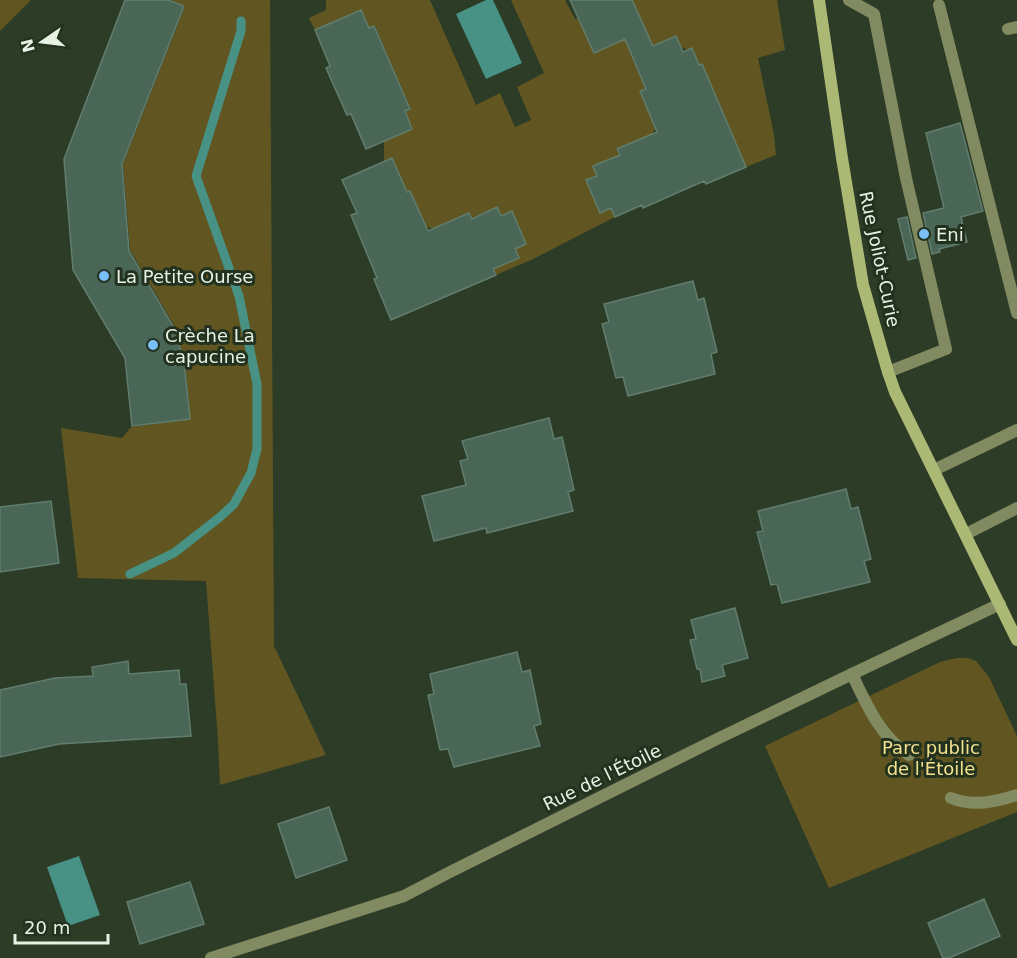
<svg xmlns="http://www.w3.org/2000/svg" width="1017" height="958" font-family="'DejaVu Sans',sans-serif">
<style>
.green{fill:#615621}
.water{fill:#489185}
.lines{fill:none;stroke-linecap:round;stroke-linejoin:round}
.stream{stroke:#489185;stroke-width:9}
.building{fill:#4a6657;stroke:#607d6d;stroke-width:1.5}
.service{stroke:#818a60;stroke-width:12}
.minor{stroke:#818a60;stroke-width:12}
.secondary{stroke:#abb975;stroke-width:12}
.poi-dot{fill:#79bff8;stroke:#22321e;stroke-width:2}
.labels{text-anchor:middle;dominant-baseline:central;stroke-width:6;stroke-linejoin:round;paint-order:stroke}
.poi-label{font-size:18px;fill:#e7f1e4;stroke:#22321e;text-anchor:start}
.street-label{font-size:18px;fill:#e7f1e4;stroke:#22321e}
.park-label{font-size:18px;fill:#f4e18e;stroke:#22321e}
</style>
<rect width="100%" height="100%" fill="#2c3c27"/>
<path class="green" d="M 0,0 L 31,0 L 0,31 Z
M 171,0 L 270,0 L 274,646 L 326,755 L 220,785 L 218,740 L 206,581 L 78,578 L 61,428 L 122,438 L 131,427 L 190,419 L 185,361 L 174,325 L 130,250 L 123,164 L 185,6 Z
M 326,0 L 430,0 L 476,105 L 500,93 L 515,127 L 531,120 L 517,87 L 544,73 L 511,0 L 565,0 L 575,19 L 632,0 L 777,0 L 785,50 L 758,58 L 774,135 L 776,155 L 746,167 L 702,64 L 699,65 L 692,48 L 688,50 L 681,47 L 675,36 L 632,56 L 646,89 L 640,92 L 650,115 L 658,122 L 650,140 L 617,150 L 620,155 L 593,166 L 597,176 L 586,180 L 600,212 L 611,208 L 615,217 L 533,259 L 496,275 L 493,269 L 519,258 L 515,249 L 526,244 L 513,212 L 501,216 L 497,208 L 472,219 L 469,213 L 438,231 L 420,224 L 420,215 L 410,191 L 407,192 L 400,177 L 397,178 L 390,174 L 384,161 L 384,141 L 412,129 L 405,111 L 410,108 L 375,26 L 369,28 L 361,10 L 315,30 L 309,18 L 326,10 Z
M 957,658 L 968,658 L 976,661 L 981,667 L 989,677 L 1017,736 L 1017,812 L 829,888 L 765,746 L 940,662 Z"/>
<path class="water" d="M 486,0 L 493,0 L 522,63 L 486,79 L 456,14 Z
M 79,856 L 100,915 L 68,926 L 47,867 Z"/>
<g class="lines">
<path class="stream" d="M 130,574 L 174,553 L 220,517 L 234,504 L 251,473 L 257,449 L 257,384 L 239,296 L 196,176 L 241,31 L 241,21"/>
</g>
<path class="building" d="M 125,0 L 168,0 L 184,6 L 122,164 L 129,251 L 173,326 L 184,361 L 190,419 L 132,426 L 125,358 L 73,270 L 64,159 Z
M 570,0 L 632,0 L 653,46 L 676,36 L 683,52 L 692,48 L 699,65 L 702,64 L 746,167 L 706,184 L 704,181 L 643,208 L 642,205 L 615,217 L 611,208 L 600,213 L 586,180 L 597,176 L 593,166 L 620,155 L 617,149 L 657,132 L 640,91 L 646,89 L 625,39 L 594,53 Z
M 361,10 L 369,28 L 374,26 L 410,109 L 405,111 L 412,129 L 366,149 L 351,114 L 347,115 L 326,68 L 330,66 L 315,30 Z
M 960,123 L 983,211 L 961,217 L 967,242 L 939,249 L 940,252 L 932,254 L 923,213 L 944,208 L 926,133 Z
M 392,158 L 407,192 L 410,191 L 428,231 L 469,213 L 472,219 L 497,207 L 501,216 L 512,211 L 526,244 L 515,249 L 519,258 L 493,269 L 496,275 L 391,320 L 374,279 L 377,278 L 351,215 L 357,213 L 342,180 Z
M 907,217 L 916,258 L 908,260 L 898,219 Z
M 693,281 L 698,300 L 704,298 L 717,352 L 711,354 L 715,374 L 628,396 L 623,377 L 616,378 L 602,324 L 609,322 L 604,304 Z
M 549,418 L 554,439 L 562,437 L 574,490 L 568,492 L 573,511 L 487,533 L 486,528 L 434,541 L 422,496 L 466,485 L 460,461 L 468,459 L 462,441 Z
M 846,489 L 851,509 L 858,507 L 871,559 L 864,561 L 870,582 L 782,603 L 777,584 L 771,585 L 757,532 L 763,531 L 758,511 Z
M 51,501 L 59,563 L 0,572 L 0,507 Z
M 735,608 L 748,658 L 722,665 L 725,676 L 702,682 L 700,669 L 697,669 L 690,640 L 696,639 L 691,620 Z
M 517,652 L 522,672 L 530,670 L 541,724 L 534,726 L 540,746 L 454,767 L 448,749 L 440,750 L 428,695 L 434,694 L 430,674 Z
M 128,661 L 129,674 L 179,670 L 180,684 L 186,684 L 191,736 L 59,744 L 0,757 L 0,690 L 55,678 L 93,676 L 92,667 Z
M 329,807 L 347,860 L 296,878 L 278,824 Z
M 190,882 L 204,924 L 140,944 L 127,902 Z
M 984,899 L 1000,936 L 949,958 L 943,958 L 928,923 Z"/>
<g class="lines">
<path class="service" d="M 849,0 L 874,14 L 906,178 L 946,349 L 888,372
M 852,674 C 866,704 880,736 909,755
M 951,798 C 974,807 995,802 1017,795"/>
<path class="minor" d="M 939,5 L 1017,313
M 1008,29 L 1017,27
M 934,470 L 1017,430
M 966,534 L 1017,508
M 211,958 L 404,896 L 450,872 L 713,741 L 852,674 L 1000,604"/>
<path class="secondary" d="M 819,0 L 842,158 L 863,285 L 888,372 L 895,392 L 1017,640"/>
</g>
<g class="poi-dot">
<circle cx="924" cy="234" r="6"/>
<circle cx="104" cy="276" r="6"/>
<circle cx="153" cy="345" r="6"/>
</g>
<g class="labels">
<g class="poi-label">
<text x="936" y="234">Eni</text>
<text x="116" y="276">La Petite Ourse</text>
<text x="165" y="335">Crèche La<tspan x="165" dy="21">capucine</tspan></text>
</g>
<g class="street-label">
<text transform="translate(880 259) rotate(78)">Rue Joliot-Curie</text>
<text transform="translate(602 777) rotate(-26)">Rue de l'Étoile</text>
</g>
<g class="park-label">
<text x="931" y="747">Parc public<tspan x="931" dy="21">de l'Étoile</tspan></text>
</g>
</g>
<g transform="translate(42 42) rotate(256)" stroke="#22321e" stroke-width="4.5" paint-order="stroke">
<path d="M0-4.5L10 22L0 15L-10 22Z" fill="#e7f1e4"/>
<text y="-9" font-size="16" font-weight="bold" text-anchor="middle" fill="#e7f1e4">N</text>
</g>
<path d="M15 934v9h93v-9" fill="none" stroke="#e7f1e4" stroke-width="3"/>
<text x="24" y="934" font-size="18" fill="#e7f1e4" stroke="#22321e" stroke-width="4.5" paint-order="stroke">20 m</text>
</svg>
